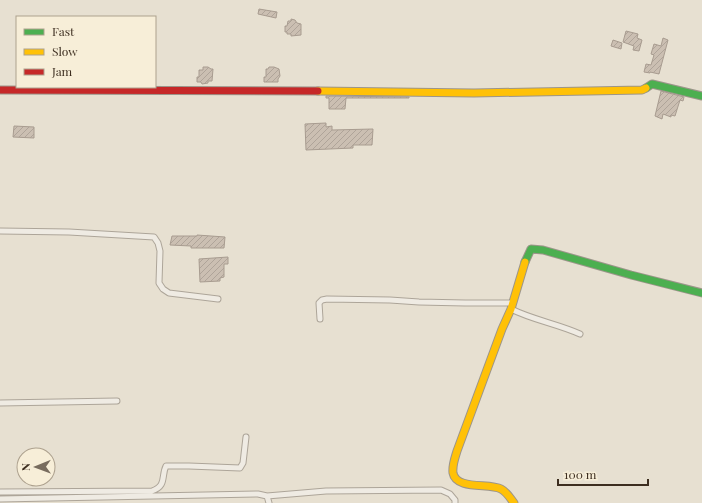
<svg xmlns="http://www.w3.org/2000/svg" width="702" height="503" font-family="'Playfair Display',serif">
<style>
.building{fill:url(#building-hatch);stroke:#a89c90}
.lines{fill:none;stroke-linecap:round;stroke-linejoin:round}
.street-casing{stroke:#ada599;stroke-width:7}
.fast-casing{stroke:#9c958a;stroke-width:9}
.slow-casing{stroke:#9c958a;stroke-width:9}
.jam-casing{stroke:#9c958a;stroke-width:9}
.street{stroke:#efebe3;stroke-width:5}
.fast{stroke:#4caf50;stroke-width:7}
.slow{stroke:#ffc107;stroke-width:7}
.jam{stroke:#c62828;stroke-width:7}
</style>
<defs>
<pattern id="building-hatch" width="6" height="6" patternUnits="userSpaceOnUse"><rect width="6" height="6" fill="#cbbfb2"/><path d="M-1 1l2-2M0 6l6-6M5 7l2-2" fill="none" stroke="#afa499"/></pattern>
</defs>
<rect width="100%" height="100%" fill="#e7e0d1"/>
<path class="building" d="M 259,9 L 277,12 L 276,18 L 258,14 Z
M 291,19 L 295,20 L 297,23 L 301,24 L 301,35 L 291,36 L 291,34 L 287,34 L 287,32 L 285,32 L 285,26 L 287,26 L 288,21 L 291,21 Z
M 626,31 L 638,34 L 637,38 L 642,40 L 639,51 L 633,50 L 634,46 L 623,42 Z
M 663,38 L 668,40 L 659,74 L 650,72 L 650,73 L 644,72 L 646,64 L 651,65 L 654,55 L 651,54 L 654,44 L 661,46 Z
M 613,40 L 622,43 L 621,49 L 611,46 Z
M 203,67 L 208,67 L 211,69 L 213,69 L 212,81 L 208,81 L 208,83 L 202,84 L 201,82 L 197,82 L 197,77 L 199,77 L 199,70 L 203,70 Z
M 269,67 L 274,67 L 279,69 L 280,76 L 278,79 L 278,82 L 264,82 L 264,77 L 266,77 L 266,69 L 268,69 Z
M 661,91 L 684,97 L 683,101 L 680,100 L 675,116 L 671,115 L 671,117 L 663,114 L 662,119 L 655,116 Z
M 326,96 L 409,97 L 409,98 L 346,98 L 345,109 L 329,109 L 329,98 L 326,98 Z
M 326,123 L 326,127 L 332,126 L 332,130 L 373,129 L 372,145 L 353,145 L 353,148 L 306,150 L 305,124 Z
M 14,126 L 34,127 L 34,138 L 13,137 Z
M 197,235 L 225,237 L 224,248 L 191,248 L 191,246 L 170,245 L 172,236 L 197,236 Z
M 228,257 L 228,264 L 224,264 L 224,277 L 220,278 L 220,281 L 200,282 L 199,259 Z"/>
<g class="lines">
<defs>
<path id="street" d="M 0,231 L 69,232 L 154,237 L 158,243 L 160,251 L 159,283 L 163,289 L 169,293 L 218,299
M 511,309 C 533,320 558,324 580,334
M 320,319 L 319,303 L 322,300 L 327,299 L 390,300 L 419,302 L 465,303 L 513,303
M 0,403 L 117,401
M 0,492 L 152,491 C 167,486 161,476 166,466 L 189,466 L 240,468 L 243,463 L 246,437
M 267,496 L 326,491 L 441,490 L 450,494 L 455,500 L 455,503
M 0,499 L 258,494 L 267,496 L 269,503"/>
<path id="fast" d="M 646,88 L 652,84 L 702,96
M 525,262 L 531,249 L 543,250 L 631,275 L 702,293"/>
<path id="slow" d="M 318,91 L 474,93 L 642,90 L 646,88
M 514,503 C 510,498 507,492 501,489 C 489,483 456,490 453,473 C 452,465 455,458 457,451 L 502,329 L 511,309 L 525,262"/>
<path id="jam" d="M 0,90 L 318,91"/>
</defs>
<use href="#street" class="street-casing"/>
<use href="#fast" class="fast-casing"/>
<use href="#slow" class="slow-casing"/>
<use href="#jam" class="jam-casing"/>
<use href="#street" class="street"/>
<use href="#fast" class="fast"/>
<use href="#slow" class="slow"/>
<use href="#jam" class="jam"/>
</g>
<rect x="16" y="16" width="140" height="72" fill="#f7eed8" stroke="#ada18e"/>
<rect x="24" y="29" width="20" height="6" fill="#4caf50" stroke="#ada18e"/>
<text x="52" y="36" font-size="12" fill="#3d2e20">Fast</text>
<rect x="24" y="49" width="20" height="6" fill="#ffc107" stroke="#ada18e"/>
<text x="52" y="56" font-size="12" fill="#3d2e20">Slow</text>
<rect x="24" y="69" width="20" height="6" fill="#c62828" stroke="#ada18e"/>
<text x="52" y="76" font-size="12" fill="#3d2e20">Jam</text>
<g transform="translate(36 467) rotate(269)"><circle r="19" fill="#f7eed8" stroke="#ada18e"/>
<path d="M0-3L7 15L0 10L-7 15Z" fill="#786c5e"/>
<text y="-6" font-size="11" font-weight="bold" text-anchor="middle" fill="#3d2e20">N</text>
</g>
<path d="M558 479v6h90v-6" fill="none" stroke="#3d2e20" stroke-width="2"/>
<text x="564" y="479" font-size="12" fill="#3d2e20" stroke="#f7eed8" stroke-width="3" paint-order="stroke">100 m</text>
</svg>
